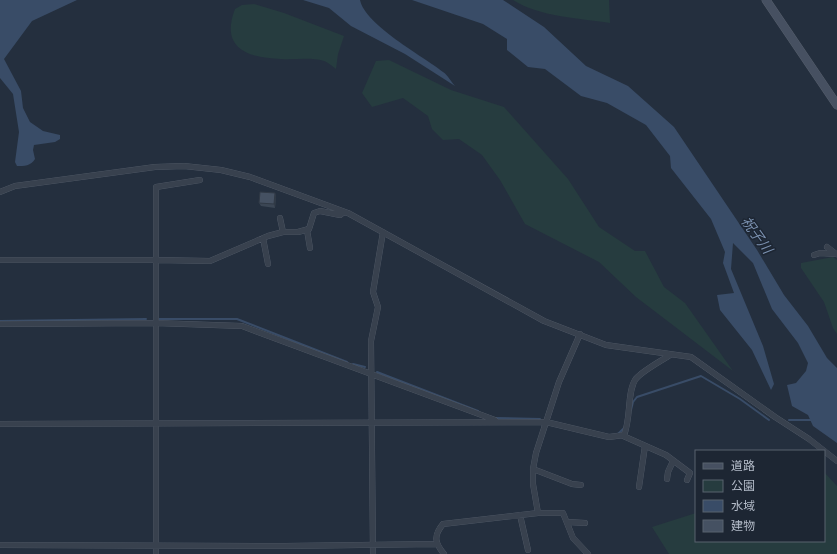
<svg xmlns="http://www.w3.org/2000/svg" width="837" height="554" font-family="Ubuntu,'Noto Sans JP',sans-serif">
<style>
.green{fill:#263c3f}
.water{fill:#394c67}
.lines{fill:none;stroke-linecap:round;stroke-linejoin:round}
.stream{stroke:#394c67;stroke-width:2}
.street-casing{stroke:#565f6c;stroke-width:6}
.secondary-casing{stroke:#565f6c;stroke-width:9}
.street{stroke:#38414e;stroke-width:5.5}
.secondary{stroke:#465061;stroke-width:8}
.wall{fill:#3b4654}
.shaded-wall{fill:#303945}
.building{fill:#455162;stroke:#303945}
.labels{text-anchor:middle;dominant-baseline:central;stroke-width:3;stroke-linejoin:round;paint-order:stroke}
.water-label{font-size:14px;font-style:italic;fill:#7c92b1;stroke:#1d2633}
</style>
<rect width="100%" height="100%" fill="#242f3e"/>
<path class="green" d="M 513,0 L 609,0 L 610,23 C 578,18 540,17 513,0 Z
M 254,4 L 284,13 L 344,36 L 338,54 L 336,69 C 333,67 328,62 324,61 C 311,57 294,60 281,59 C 247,58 220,48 235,9 L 242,5 Z
M 389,60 L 451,90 L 504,107 L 568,179 L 599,227 L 635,251 L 645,251 L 664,287 L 685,303 L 733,371 L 636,297 L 599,262 L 525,224 L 500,180 L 482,155 L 459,139 L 443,140 L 432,129 L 428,116 L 403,98 L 372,107 L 362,93 L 376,61 Z
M 833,257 L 837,260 L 837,334 L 833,328 L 824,302 L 801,268 L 801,263 Z
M 824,472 L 837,486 L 837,554 L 669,554 L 652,527 L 696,513 L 696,541 L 824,541 Z"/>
<path class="water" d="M 0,0 L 77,0 L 32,21 L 4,59 L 21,91 L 23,108 L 30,122 L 43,131 L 60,135 L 60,139 L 55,142 L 34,145 L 33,150 L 35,159 C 31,166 24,166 17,166 L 15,162 L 19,132 L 13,94 L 0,78 Z
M 303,0 L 360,0 C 365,25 423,56 443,72 C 448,75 451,82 455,86 L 405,54 L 351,26 L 329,8 Z
M 412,0 L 503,0 L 544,27 L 586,66 L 628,86 L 674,127 L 757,250 L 784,295 L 808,326 L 827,358 L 837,368 L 837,443 L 813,426 L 808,415 L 792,406 L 787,385 L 796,383 L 806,371 L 808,363 L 798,343 L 772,309 L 753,263 L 733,243 L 731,269 L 763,346 L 774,384 L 771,390 L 752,350 L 720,310 L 717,295 L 734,293 L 723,263 L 725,252 L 711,219 L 671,168 L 670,156 L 646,125 L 607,103 L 581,96 L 545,69 L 528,67 L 507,50 L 507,39 L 483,24 Z"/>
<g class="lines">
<path class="stream" d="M 158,319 L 237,319 L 347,362
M 0,321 L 146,319
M 353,364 L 365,367
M 377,372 L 478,411
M 631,410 L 633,402 L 637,397 L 701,376 L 740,399 L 769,420
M 495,418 L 540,419
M 789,420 L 812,420
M 618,434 L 625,427"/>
<defs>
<path id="street" d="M 0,192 L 15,186 L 155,167 L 184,166 L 221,170 L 250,177 L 348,213 L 544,321 L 606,345 L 691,357 L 775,417 L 809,439 L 837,461
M 280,218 L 283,232
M 307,230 L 310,248
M 263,238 L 268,264
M 827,247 L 836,254
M 814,255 L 820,253 L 836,254
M 0,260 L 156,260 L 210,261 L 268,236 L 283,232 L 298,232 L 309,229 L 314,213 L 320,211 L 340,215 L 344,212
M 0,324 L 155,323 L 242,326 L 495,420
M 0,424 L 546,422 L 609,437 L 624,435 C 631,419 627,393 635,380 C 640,372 661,361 670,355
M 621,435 L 666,455 L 690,473 L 687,480
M 533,469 L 572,484 L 581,485
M 667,479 L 668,472 L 673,461
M 639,487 L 645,446
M 538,513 L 563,513 L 573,538 L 588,554
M 520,515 L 528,550
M 568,522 L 585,523
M 0,545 L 285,546 L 436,544
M 156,554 L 156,187 L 200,180
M 373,554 L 371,341 L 378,307 L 373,292 L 383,232
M 444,554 C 435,543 433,536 443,524 L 538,513 L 533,484 L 533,469 L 536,453 L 559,382 L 580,334"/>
<path id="secondary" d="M 766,0 L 837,105"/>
</defs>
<use href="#street" class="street-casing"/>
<use href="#secondary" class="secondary-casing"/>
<use href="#street" class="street"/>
<use href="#secondary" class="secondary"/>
</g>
<path class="wall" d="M 275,193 L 276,197 L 275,208 L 261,206 L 259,203 Z"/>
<path class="shaded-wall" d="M 275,193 L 276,197 L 275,208 L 274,204 Z"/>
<path class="building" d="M 260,192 L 275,193 L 274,204 L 259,203 Z"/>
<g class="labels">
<g class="water-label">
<text transform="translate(757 235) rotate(54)">祝子川</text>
</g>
</g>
<rect x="695" y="450" width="130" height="92" fill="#1d2633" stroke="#59626f"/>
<rect x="703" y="463" width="20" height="6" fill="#465061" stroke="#59626f"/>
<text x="731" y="470" font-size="12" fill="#b4bcc9">道路</text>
<rect x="703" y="480" width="20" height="12" fill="#263c3f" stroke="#59626f"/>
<text x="731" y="490" font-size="12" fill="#b4bcc9">公園</text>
<rect x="703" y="500" width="20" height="12" fill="#394c67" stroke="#59626f"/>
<text x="731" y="510" font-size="12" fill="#b4bcc9">水域</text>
<rect x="703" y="520" width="20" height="12" fill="#455162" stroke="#59626f"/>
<text x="731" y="530" font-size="12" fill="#b4bcc9">建物</text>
</svg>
